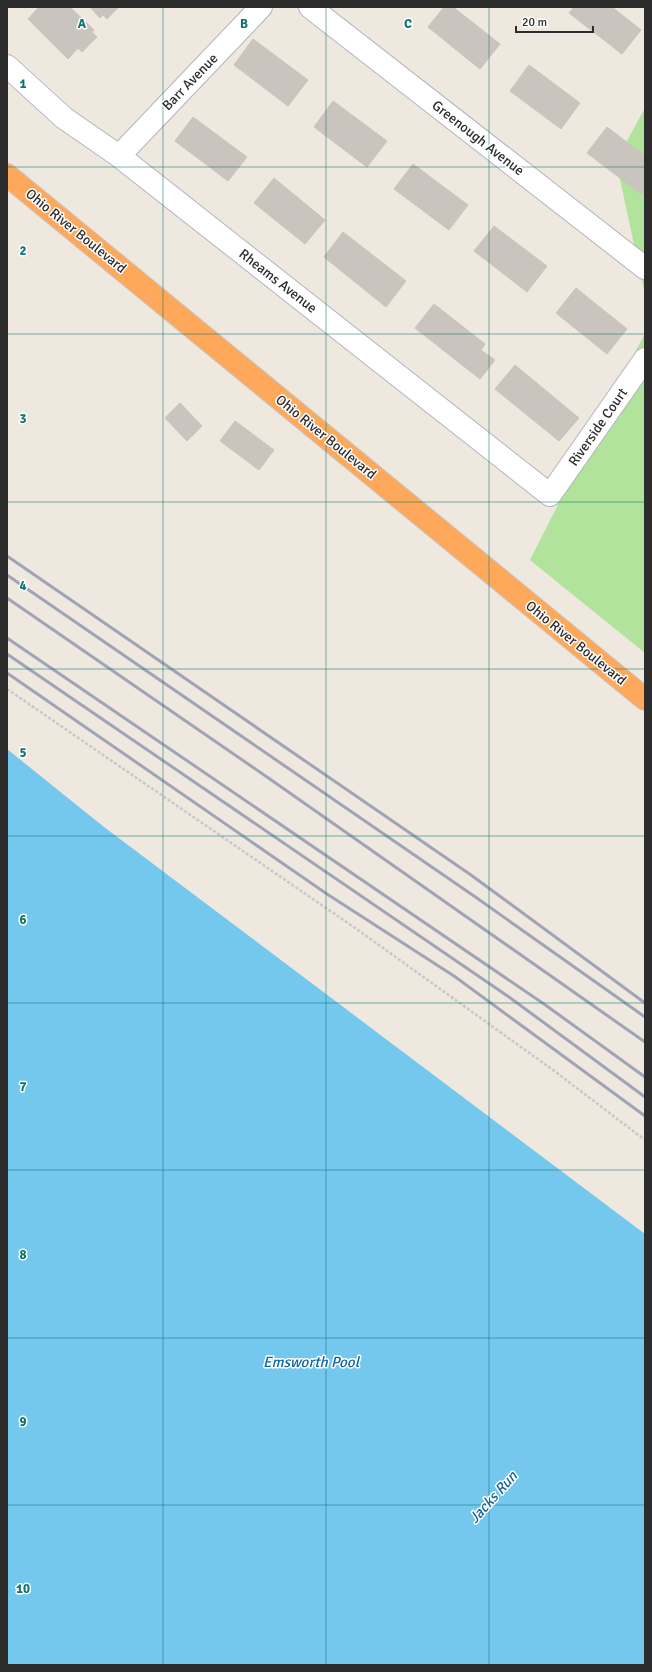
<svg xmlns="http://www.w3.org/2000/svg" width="652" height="1672" font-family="Signika,sans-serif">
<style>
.green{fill:#b1e39c}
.water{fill:#74c8ee}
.building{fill:#c9c5be;stroke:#c9c4b8}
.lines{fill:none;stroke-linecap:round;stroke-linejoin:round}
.minor-casing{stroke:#b2b4bf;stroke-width:24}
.highway-casing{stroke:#c8c8c8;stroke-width:24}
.path{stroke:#c8c8c8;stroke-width:2.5;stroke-dasharray:3 2;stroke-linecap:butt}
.minor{stroke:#fff;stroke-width:22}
.highway{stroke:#fda85b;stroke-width:22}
.rail{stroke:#a1a3b6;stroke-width:3}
.grid{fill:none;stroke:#0f766e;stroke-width:1;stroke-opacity:0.55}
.labels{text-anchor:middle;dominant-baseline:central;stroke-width:3;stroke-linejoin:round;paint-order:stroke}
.street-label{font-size:14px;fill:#2c2c2c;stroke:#fff}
.water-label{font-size:15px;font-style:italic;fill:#0f669e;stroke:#fff}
.grid-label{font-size:13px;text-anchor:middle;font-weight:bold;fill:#0f766e;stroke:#fff;stroke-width:3;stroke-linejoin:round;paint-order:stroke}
</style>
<rect width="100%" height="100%" fill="#eee8df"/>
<path class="green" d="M 645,108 L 645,295 L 616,161 Z
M 645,333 L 645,653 L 530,560 Z"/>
<path class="water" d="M 7,749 L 104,827 L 645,1234 L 645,1665 L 7,1665 Z"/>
<path class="building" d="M 39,7 L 70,7 L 94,30 L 92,32 L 97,37 L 82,52 L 78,48 L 68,59 L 28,19 Z
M 90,7 L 119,7 L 107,19 L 103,15 L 100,18 Z
M 444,7 L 453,7 L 500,44 L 480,69 L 428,27 Z
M 574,7 L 612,7 L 641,30 L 622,54 L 569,13 Z
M 253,39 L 308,80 L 288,106 L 234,65 Z
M 529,65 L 580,103 L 561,129 L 510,91 Z
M 333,101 L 387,141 L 367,167 L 314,127 Z
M 193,117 L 247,157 L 228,181 L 175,141 Z
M 607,127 L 645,156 L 645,189 L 641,194 L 587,153 Z
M 413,164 L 468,205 L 449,230 L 394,189 Z
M 274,178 L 325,220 L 305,244 L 254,203 Z
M 494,226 L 547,266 L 527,292 L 474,251 Z
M 343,232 L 406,281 L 386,307 L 324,257 Z
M 576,288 L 627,329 L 607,354 L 556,313 Z
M 434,304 L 485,344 L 481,350 L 495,360 L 480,379 L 415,328 Z
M 515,365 L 579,418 L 559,441 L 495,389 Z
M 180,403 L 202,426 L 187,441 L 165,418 Z
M 235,421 L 274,450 L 259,470 L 220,441 Z"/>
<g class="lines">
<defs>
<path id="minor" d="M 310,7 L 645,268
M 7,66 L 64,118 L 119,156 L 550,495 L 645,359
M 119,156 L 261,7"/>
<path id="highway" d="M 7,175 L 645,699"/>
</defs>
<use href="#minor" class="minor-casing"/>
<use href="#highway" class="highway-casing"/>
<path class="path" d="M 7,689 L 358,930 L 553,1070 L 645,1140"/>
<use href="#minor" class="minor"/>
<use href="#highway" class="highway"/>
<path class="rail" d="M 7,556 L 471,875 L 645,1003
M 7,575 L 474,896 L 645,1017
M 7,598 L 267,777 L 645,1042
M 7,638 L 544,1004 L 645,1077
M 7,654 L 509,997 L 645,1097
M 7,673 L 327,894 L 454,976 L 645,1116"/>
</g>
<path class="grid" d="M 163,7 L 163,1665M 326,7 L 326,1665M 489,7 L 489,1665M 7,167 L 645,167M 7,334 L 645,334M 7,502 L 645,502M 7,669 L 645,669M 7,836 L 645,836M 7,1003 L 645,1003M 7,1170 L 645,1170M 7,1338 L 645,1338M 7,1505 L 645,1505"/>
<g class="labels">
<g class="street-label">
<text transform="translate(190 82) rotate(-46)">Barr Avenue</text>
<text transform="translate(478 138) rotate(38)">Greenough Avenue</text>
<text transform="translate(76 231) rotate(39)">Ohio River Boulevard</text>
<text transform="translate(278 281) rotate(38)">Rheams Avenue</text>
<text transform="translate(598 427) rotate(-55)">Riverside Court</text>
<text transform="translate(326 437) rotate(39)">Ohio River Boulevard</text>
<text transform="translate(576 643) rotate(39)">Ohio River Boulevard</text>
</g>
<g class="water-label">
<text x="311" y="1362">Emsworth Pool</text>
<text transform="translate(493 1497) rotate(-48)">Jacks Run</text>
</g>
</g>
<g class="grid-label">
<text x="82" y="28">A</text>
<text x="244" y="28">B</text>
<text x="408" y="28">C</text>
<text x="23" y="88">1</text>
<text x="23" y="255">2</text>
<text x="23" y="423">3</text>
<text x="23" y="590">4</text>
<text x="23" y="757">5</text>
<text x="23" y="924">6</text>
<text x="23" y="1091">7</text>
<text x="23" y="1259">8</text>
<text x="23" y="1426">9</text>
<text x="23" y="1593">10</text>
</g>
<rect width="652" height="1672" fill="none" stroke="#2c2c2c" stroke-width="16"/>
<path d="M516 26v6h77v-6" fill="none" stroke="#2c2c2c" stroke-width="2"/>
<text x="522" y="26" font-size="12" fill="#2c2c2c" stroke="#ffffff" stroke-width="3" paint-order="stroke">20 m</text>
</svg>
